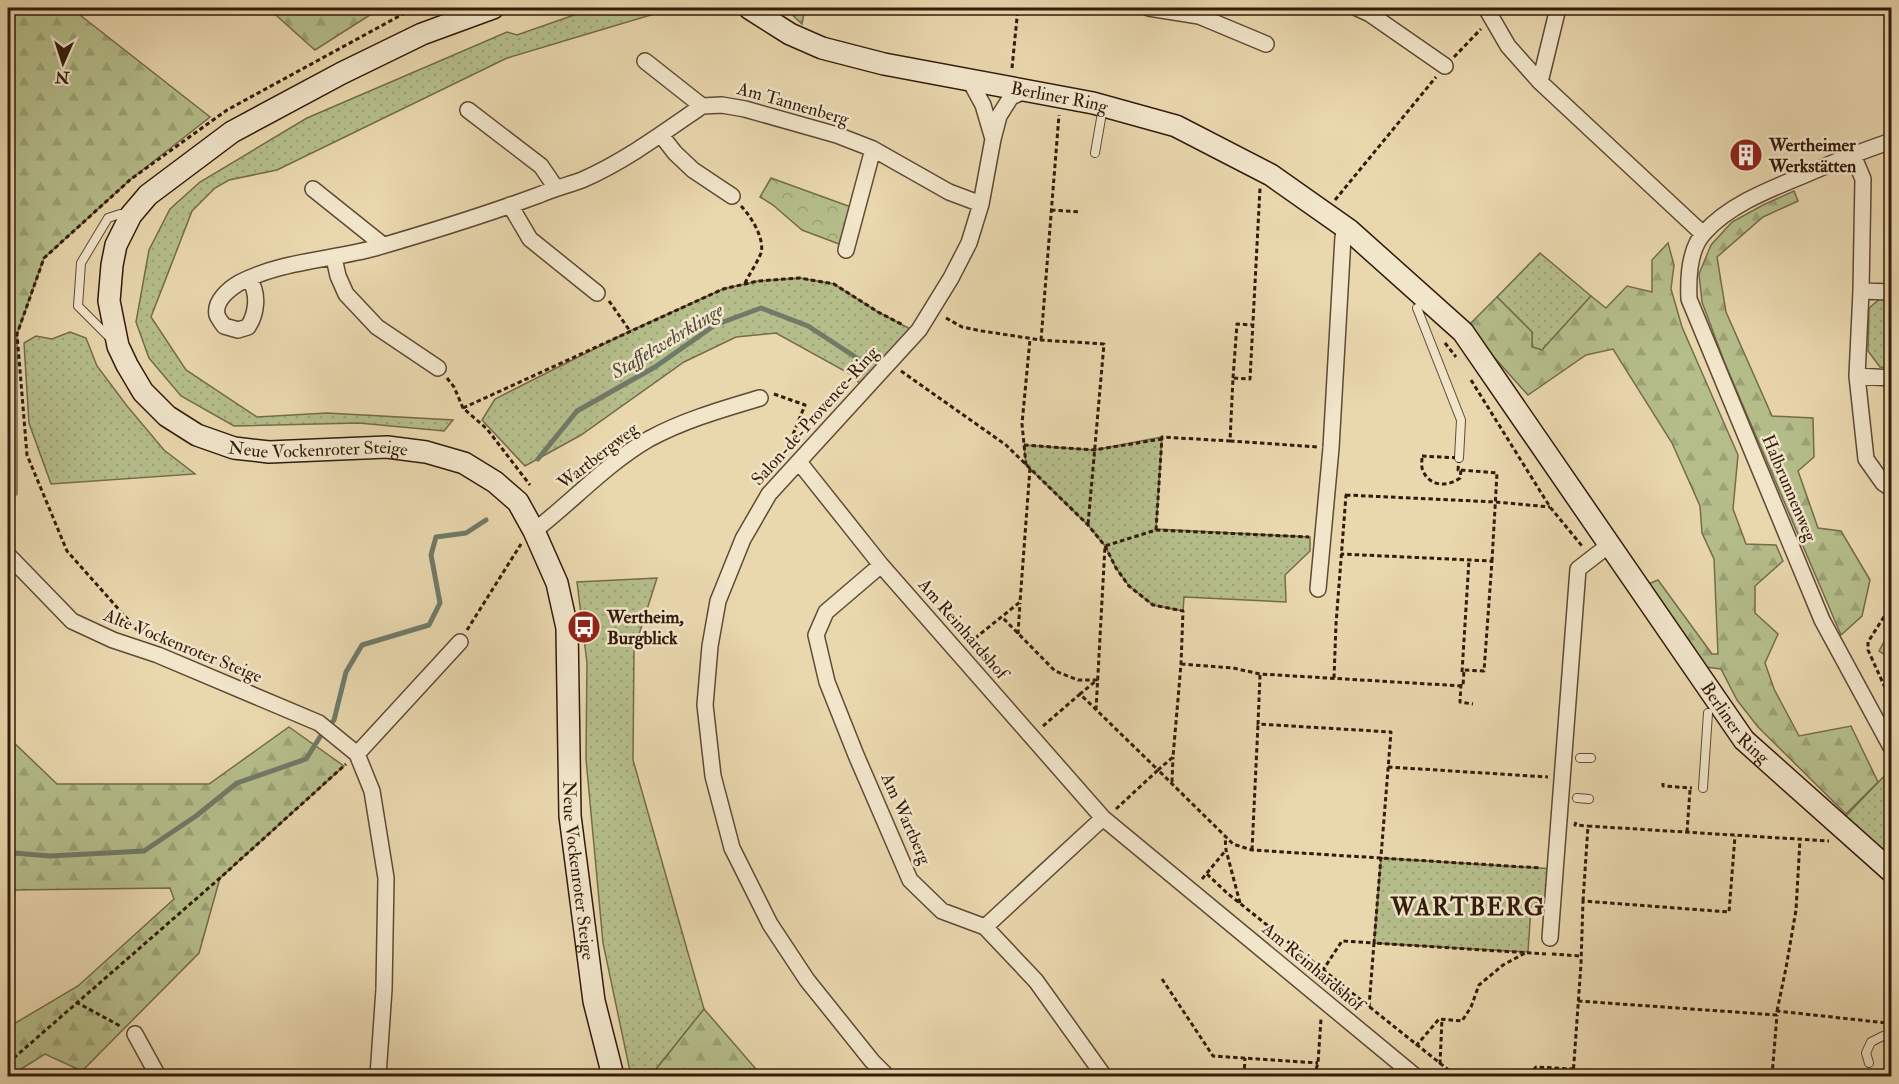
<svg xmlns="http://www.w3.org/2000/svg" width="1899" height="1084" font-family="'IM FELL Double Pica',serif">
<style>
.grass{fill:url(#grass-dots);stroke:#746c4b;stroke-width:1.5}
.forest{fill:url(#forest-firs);stroke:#746c4b;stroke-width:1.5}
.park{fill:url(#park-crowns);stroke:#746c4b;stroke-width:1.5}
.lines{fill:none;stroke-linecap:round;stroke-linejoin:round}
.stream{stroke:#707a68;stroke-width:5}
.lane-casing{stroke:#604a34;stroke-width:10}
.street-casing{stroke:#604a34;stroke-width:18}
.secondary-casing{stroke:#331b0b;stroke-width:24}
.path{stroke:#331b0b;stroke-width:3;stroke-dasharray:4.5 3;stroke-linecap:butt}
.lane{stroke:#f1e5ca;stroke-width:8}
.street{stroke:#f1e5ca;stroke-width:15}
.secondary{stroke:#f1e5ca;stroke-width:21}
.labels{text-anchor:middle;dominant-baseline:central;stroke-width:5;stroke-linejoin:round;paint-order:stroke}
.street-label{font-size:18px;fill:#331b0b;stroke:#f1e5ca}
.poi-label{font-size:18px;font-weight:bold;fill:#331b0b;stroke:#f1e5ca;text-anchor:start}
.water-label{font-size:20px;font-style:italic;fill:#514b3a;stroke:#f1e5ca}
.district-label{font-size:24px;font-weight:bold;letter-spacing:1.5px;fill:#331b0b;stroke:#f1e5ca}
</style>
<defs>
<pattern id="grass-dots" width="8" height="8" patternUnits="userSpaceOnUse" patternTransform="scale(1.5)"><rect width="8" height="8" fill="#b5be8b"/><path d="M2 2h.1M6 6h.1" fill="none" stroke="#9ca377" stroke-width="1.8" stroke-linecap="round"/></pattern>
<pattern id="forest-firs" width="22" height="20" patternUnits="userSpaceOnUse" patternTransform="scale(1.5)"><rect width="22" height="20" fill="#b5be8b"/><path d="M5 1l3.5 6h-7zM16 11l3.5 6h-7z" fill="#9ca377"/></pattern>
<pattern id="park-crowns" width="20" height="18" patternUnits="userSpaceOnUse" patternTransform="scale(1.5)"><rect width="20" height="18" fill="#b5be8b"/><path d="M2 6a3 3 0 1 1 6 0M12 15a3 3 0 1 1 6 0" fill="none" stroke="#9ca377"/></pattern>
</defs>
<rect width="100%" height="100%" fill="#e9d7ae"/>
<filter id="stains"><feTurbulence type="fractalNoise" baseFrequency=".00333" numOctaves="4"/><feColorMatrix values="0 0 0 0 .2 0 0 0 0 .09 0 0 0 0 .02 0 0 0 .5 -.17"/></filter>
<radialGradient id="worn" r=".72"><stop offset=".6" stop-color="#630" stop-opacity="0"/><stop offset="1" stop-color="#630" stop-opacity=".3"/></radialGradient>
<path class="grass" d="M 594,8 L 674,8 L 507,58 L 277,170 L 229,180 L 215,188 L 192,211 L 151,317 L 186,370 L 257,417 L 327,413 L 453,420 L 444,431 L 359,423 L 234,426 L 181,396 L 149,358 L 136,322 L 149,250 L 170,209 L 200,182 L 307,118 L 507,32 L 517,35 Z
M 785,8 L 805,8 L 802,24 Z
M 1540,253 L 1591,296 L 1542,350 L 1532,347 L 1532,332 L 1497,297 Z
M 800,278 L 834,284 L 878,312 L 916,332 L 865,389 L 852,375 L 776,333 L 736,337 L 684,362 L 581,435 L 525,466 L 482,420 L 495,399 L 630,331 L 723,289 L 758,281 Z
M 1882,297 L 1891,298 L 1891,368 L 1880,367 L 1868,351 L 1869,308 Z
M 70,332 L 86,338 L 97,366 L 127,406 L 164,450 L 195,474 L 51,484 L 29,423 L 24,343 L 36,336 L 52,339 Z
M 1162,437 L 1156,529 L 1310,537 L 1310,551 L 1285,575 L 1286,602 L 1184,597 L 1183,611 L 1153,605 L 1129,586 L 1116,568 L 1105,546 L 1088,525 L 1026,465 L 1024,445 L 1094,450 Z
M 657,578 L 634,650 L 633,760 L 704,1009 L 657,1068 L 660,1076 L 631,1076 L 603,943 L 586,759 L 587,663 L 577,582 Z
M 1890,770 L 1892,773 L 1891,856 L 1844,818 Z
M 1381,858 L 1555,869 L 1554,888 L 1531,907 L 1528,952 L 1374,943 Z"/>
<path class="forest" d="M 8,8 L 71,8 L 210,117 L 131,179 L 44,258 L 17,334 L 17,494 L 8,503 Z
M 268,8 L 381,8 L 315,50 Z
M 1794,191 L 1798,201 L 1763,217 L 1717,257 L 1726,312 L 1772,416 L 1813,418 L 1814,457 L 1798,471 L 1818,528 L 1841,531 L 1870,580 L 1862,616 L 1841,635 L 1724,361 L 1702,302 L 1699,274 L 1711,245 L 1732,222 L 1763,205 Z
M 1668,243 L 1674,265 L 1671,289 L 1682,327 L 1738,455 L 1733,509 L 1746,544 L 1776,545 L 1783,561 L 1755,586 L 1755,613 L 1778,634 L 1765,663 L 1774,689 L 1799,736 L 1851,726 L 1878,782 L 1846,814 L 1758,727 L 1737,700 L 1721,669 L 1706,667 L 1648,584 L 1658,580 L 1712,654 L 1718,654 L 1714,559 L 1702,533 L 1700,506 L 1672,443 L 1613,349 L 1586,355 L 1528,395 L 1467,327 L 1497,297 L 1532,332 L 1532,347 L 1542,350 L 1591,296 L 1606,308 L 1627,286 L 1652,292 L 1652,260 Z
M 1891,629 L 1891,659 L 1879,651 Z
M 289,727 L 344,766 L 220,878 L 199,953 L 82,1071 L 45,1054 L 10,1076 L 8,1076 L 8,1031 L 12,1025 L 78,986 L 174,899 L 170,888 L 13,890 L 8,887 L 8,737 L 57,784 L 209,784 Z
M 704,1009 L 762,1076 L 660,1076 L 657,1068 Z"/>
<path class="park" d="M 771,178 L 851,207 L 839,244 L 802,230 L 773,205 L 760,197 Z"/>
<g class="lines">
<path class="stream" d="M 538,459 L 577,411 L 655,367 L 715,325 L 761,308 L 808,326 L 860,360
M 8,851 L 14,853 L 50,856 L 144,851 L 196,816 L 237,783 L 306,759 L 320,737 L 334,720 L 346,672 L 362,645 L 429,625 L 440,603 L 431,555 L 436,537 L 466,533 L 486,520"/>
<defs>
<path id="lane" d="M 1095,153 L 1103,107
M 1417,308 L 1461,420 L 1459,458
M 110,338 L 78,306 L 81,263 L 108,218 L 120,214 L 128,215
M 1580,758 L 1591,758
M 1703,788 L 1708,713
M 1577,798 L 1589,799
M 1869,1063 L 1866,1053 L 1871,1042 L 1883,1036 L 1892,1036"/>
<path id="street" d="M 1149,8 L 1199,16 L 1201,8
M 1357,8 L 1370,14 L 1445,66
M 1486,8 L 1508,46 L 1540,82 L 1703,234
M 1199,16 L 1266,44
M 645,61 L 702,106 L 722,105 L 745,109 L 837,135 L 873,149 L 949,192 L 981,204
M 970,81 L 983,105 L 993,139
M 1540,82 L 1558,8
M 468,110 L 541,166 L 556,188
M 661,135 L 675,153 L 693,170 L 732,196
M 1892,141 C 1861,151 1832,163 1802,176 C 1768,190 1729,205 1704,233 C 1689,249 1688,278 1689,299 L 1822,620 L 1892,749
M 1853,155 L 1863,179 L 1861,291 L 1892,292
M 313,189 L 383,245
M 510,205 L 530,239 L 597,293
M 846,250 L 873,149
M 334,258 L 338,276 L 346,294 L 377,327 L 438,368
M 249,279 C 259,293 257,313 248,327 L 238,330 L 224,326 C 222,323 218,318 217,315 C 214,301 229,289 239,283 C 281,261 330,260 375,248 C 430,232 485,215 539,195 C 553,189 568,185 582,180 C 625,161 663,133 702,106
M 1861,291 L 1857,376 L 1892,378
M 1857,376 L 1866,459 L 1883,483 L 1892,489
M 799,462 L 881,565 L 1103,818 L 985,927
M 534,531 C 573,501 606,464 649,439 C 684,420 723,409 760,398
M 8,555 L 72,621 L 113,640 L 158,655 L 319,723 L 357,754 L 372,791 L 386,878 L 384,989 L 378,1076
M 881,565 L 826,612 L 816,635 L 827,682 L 856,755 L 910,880 L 942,911 L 985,927 L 1036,981 L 1104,1076
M 1318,589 L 1331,448 L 1343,237 L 1349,230
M 357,754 L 460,642
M 1103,818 L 1415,1076
M 1550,938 L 1578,569 L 1609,545
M 135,1034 L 158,1076
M 887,1076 L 872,1061 L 807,980 L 770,924 L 732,848 L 713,776 L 705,705 L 710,646 L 718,601 L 743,539 L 769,494 L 919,330 L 951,278 L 969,243 L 981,204 L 993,139 L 999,116 L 1011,97 L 1027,90"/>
<g id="secondary">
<path id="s1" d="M 493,8 L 422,34 L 342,73 L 232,132 L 148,195 L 131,215 L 116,245 L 112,265 L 109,301 L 118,346 L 127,365 L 143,392 L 167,416 L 197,435 L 234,448 L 269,452 L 387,447 L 426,452 L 464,463 L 495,482 L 518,502 L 534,531 L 557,583 L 567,628 L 570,816 L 594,1001 L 613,1076"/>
<path id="s2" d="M 749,8 L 790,34 L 822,48 L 884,64 L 1093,103 L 1176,126 L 1271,175 L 1349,230 L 1463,332 L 1744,740 L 1892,872"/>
</g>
</defs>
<use href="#lane" class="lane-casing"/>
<use href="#street" class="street-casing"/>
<use href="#secondary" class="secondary-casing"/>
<path class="path" d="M 1454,57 L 1481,29
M 1012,68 L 1018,8
M 1335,200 L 1436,77
M 741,206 C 751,216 765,239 761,253 C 757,263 750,273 745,283
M 1051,210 L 1081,212
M 609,301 L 630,331
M 946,318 L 962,327 L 982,331 L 1041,340 L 1104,344 L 1088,525
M 1041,340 L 1059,115
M 1445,343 L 1456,357
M 901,371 L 1006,445 L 1088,525 L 1105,546 L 1116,568 L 1129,586 L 1153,605 L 1183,611 L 1181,664 L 1173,757 L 1158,770 L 1080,694 L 1097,680 L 1078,680 L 1055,671 L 1002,617
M 447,378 L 454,387 L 463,408 L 487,429 L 530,485
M 1233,378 L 1237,324 L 1253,325
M 1471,380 L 1550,507 L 1582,546
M 774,394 L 805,405 L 792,437 L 797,441
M 463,408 L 723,289 L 758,281 L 800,278 L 834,284 L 878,312 L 903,325
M 1230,441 L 1318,447
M 1024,445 L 1094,450 L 1162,439
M 1422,456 L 1459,458 L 1458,470 L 1461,470 L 1460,478 C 1448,487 1430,487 1423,471 C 1421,467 1422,461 1422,456 Z
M 1026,465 L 1022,424 L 1030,339
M 1461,470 L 1497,473 L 1492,561
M 1346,495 L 1496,502 L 1550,507
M 1156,530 L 1162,437 L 1230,441 L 1233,378 L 1250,379 L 1260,188
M 1892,604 L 1868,642 L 1868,650 L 1892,703
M 467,630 L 521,544
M 138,631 L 67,551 L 27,455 L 17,334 L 44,258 L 131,179 L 227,110 L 414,8
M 1018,634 L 1020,603
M 969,643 L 1020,602 L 1030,468
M 1181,664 L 1233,668 L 1260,674 L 1463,686 L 1464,670 L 1484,671 L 1492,561 L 1341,554
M 1462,672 L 1469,560
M 1260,675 L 1258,724 L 1391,732 L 1374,943 L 1342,941 L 1323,970
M 1334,678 L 1336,624 L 1346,495 L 1343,495
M 1461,684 L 1460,702 L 1473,704
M 1096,710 L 1105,546 L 1156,530 L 1309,537
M 1043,726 L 1080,694
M 1885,762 L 1892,773
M 1388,767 L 1548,777
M 1172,782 L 1173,757
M 1663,783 L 1663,786 L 1692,788
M 1116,809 L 1158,770 L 1225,836
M 1576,822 L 1575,825 L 1588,826
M 1687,832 L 1690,790
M 1252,850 L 1258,724
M 1207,874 L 1227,893 L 1456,1076
M 1202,879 L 1226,850
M 1583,901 L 1588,826 L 1829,841
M 1240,903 L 1226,850 L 1225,836 L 1233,844 L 1252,850 L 1541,868
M 1552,954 L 1580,956
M 1162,979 L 1213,1056 L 1318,1063
M 1578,1001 L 1777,1015 L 1777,1011 L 1887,1023
M 76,1002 L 122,1027
M 1369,1007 L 1374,943 L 1546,954
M 1777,1011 L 1786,968 L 1796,910 L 1800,840
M 1416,1046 L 1439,1019 L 1462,1021 L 1471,1007 L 1479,985 L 1503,965 L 1527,952
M 8,1063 L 220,878 L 346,764
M 1440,1064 L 1442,1019
M 393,1075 L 403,1076
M 1244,1076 L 1245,1058
M 1314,1076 L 1318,1063 L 1321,1019
M 1529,1076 L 1536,1067 L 1573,1069
M 1573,1076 L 1581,964 L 1583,901 L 1729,912 L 1735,836
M 1772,1076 L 1777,1015
M 1889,1076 L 1891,1048"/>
<use href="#lane" class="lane"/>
<use href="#street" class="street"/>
<use href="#secondary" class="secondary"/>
</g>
<defs>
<symbol id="building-disc" viewBox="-11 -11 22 22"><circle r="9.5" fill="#8f2418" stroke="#f1e5ca"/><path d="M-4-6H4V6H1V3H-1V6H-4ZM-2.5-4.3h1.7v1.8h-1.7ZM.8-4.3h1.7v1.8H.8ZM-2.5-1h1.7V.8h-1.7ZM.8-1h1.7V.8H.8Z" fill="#fff"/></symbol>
<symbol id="bus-disc" viewBox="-11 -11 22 22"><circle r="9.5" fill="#8f2418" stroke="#f1e5ca"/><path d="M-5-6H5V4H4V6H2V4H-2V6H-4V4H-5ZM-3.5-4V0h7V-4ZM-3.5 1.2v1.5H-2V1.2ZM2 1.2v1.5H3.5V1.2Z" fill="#fff"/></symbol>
</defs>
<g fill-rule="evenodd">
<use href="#building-disc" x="1727" y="136" width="38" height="38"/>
<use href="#bus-disc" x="565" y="608" width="38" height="38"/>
</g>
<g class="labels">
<g class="street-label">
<text stroke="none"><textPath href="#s2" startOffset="326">Berliner Ring</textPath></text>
<text transform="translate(793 104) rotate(16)">Am Tannenberg</text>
<text transform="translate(815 416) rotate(-48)">Salon-de-Provence-Ring</text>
<text stroke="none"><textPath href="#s1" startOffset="802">Neue Vockenroter Steige</textPath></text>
<text transform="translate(598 456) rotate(-38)">Wartbergweg</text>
<text transform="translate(1789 488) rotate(67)">Halbrunnenweg</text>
<text transform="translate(963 629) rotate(49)">Am Reinhardshof</text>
<text transform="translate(183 646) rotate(22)">Alte Vockenroter Steige</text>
<text stroke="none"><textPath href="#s2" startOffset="1278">Berliner Ring</textPath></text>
<text transform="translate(906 819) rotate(66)">Am Wartberg</text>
<text stroke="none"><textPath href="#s1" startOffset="1396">Neue Vockenroter Steige</textPath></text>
<text transform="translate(1313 967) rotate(40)">Am Reinhardshof</text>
</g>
<g class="poi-label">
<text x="1769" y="145">Wertheimer<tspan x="1769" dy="21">Werkstätten</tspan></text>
<text x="607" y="617">Wertheim,<tspan x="607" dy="21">Burgblick</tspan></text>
</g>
<g class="water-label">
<text transform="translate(667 341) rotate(-31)">Staffelwehrklinge</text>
</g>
<g class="district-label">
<text x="1468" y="907">WARTBERG</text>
</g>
</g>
<rect width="1899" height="1084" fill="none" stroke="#e9d7ae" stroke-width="30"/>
<rect x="9" y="9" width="1881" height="1066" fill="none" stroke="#331b0b" stroke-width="3"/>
<rect x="15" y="15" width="1869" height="1054" fill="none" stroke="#331b0b" stroke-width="1.5"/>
<g transform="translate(63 63) rotate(183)" stroke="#f1e5ca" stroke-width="4.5" paint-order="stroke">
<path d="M0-4.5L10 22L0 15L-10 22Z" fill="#331b0b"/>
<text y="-9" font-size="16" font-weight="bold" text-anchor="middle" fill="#331b0b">N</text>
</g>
<rect width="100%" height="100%" filter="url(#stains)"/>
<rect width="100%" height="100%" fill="url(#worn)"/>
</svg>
